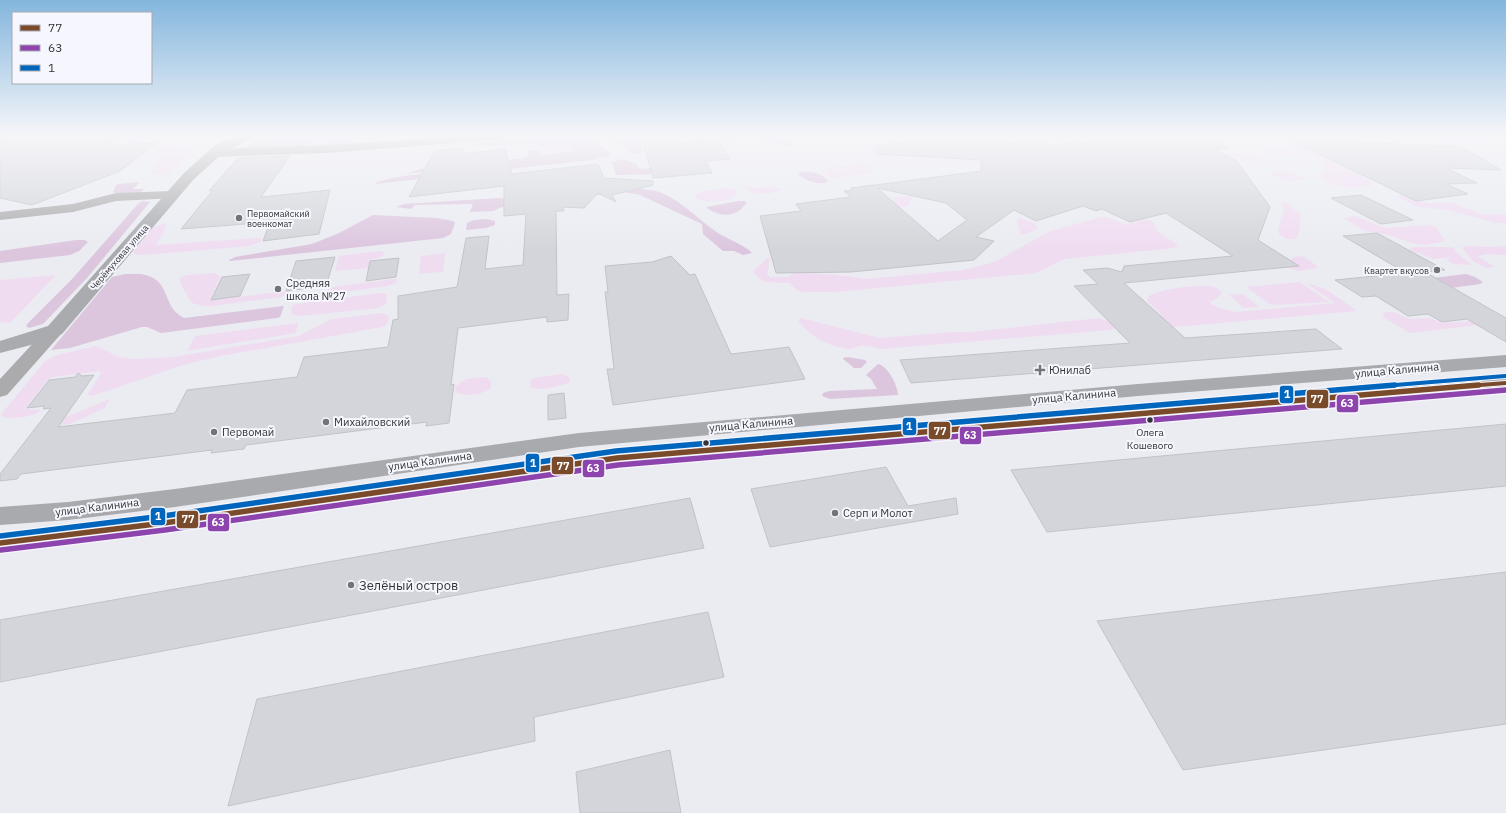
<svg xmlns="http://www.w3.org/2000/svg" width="1506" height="813" font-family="'IBM Plex Sans',sans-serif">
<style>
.green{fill:#f0dcf1}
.forest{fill:#dcc6de}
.building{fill:#d3d5da;stroke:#c1c3c7;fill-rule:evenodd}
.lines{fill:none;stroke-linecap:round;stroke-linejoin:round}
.street{fill:#ababae;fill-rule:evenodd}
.secondary{fill:#aaabae;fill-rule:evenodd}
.highway{fill:#a9aaae;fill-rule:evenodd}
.bus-1-far1-casing{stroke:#f6f7fe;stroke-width:6}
.bus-1-casing{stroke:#f6f7fe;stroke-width:8}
.bus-2-casing{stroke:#f6f7fe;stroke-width:8}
.bus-3-far1-casing{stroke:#f6f7fe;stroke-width:6}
.bus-3-casing{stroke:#f6f7fe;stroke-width:8}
.bus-1-far1{stroke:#7a4b2a;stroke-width:4}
.bus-1{stroke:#7a4b2a;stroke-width:5.5}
.bus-2{stroke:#8e44ad;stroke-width:5.5}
.bus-3-far1{stroke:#0065bd;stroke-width:4}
.bus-3{stroke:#0065bd;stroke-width:5.5}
.poi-dot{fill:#737479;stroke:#f6f7fe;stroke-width:1.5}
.bus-dot{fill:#333438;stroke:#f6f7fe;stroke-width:1.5}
.labels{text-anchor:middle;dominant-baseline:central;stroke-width:4;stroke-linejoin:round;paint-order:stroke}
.far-poi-label{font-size:9px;fill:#333438;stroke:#f6f7fe;text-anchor:start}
.far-street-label{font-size:9px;fill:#333438;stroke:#f6f7fe}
.bus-label{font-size:10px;fill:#333438;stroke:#f6f7fe}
.poi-label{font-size:11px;fill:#333438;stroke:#f6f7fe;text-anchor:start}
.street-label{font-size:11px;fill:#333438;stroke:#f6f7fe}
.near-poi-label{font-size:13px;fill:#333438;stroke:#f6f7fe;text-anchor:start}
.line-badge{stroke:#f6f7fe;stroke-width:1.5}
.badge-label{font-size:11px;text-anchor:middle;font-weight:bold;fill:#fff}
</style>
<rect width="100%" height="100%" fill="#eaecf2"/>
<path class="green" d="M 131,136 L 165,136 L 147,142 L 141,146 L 159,146 L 195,149 C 191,156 171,172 164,174 C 159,176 156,175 151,172 L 151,170 L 160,155 L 126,151 L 117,148 Z
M 269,136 L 367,136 L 366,146 L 237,151 Z
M 1286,136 L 1386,136 L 1421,138 L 1462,136 L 1506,136 L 1506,141 L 1468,145 L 1448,146 L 1331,140 L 1335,146 L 1311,150 L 1370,180 L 1372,183 L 1371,186 C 1353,188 1337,188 1322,179 L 1320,174 L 1327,168 C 1319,155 1297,152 1284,145 L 1282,141 L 1288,137 Z
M 875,138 L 891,142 L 888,144 L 879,146 L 891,154 L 881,156 L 870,155 L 868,146 L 865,144 L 866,141 Z
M 568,145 L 571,152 L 540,156 L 538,148 Z
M 1279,147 L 1298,154 L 1281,157 L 1262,150 Z
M 1248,152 L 1266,159 L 1245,162 L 1228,155 Z
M 861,163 L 874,172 L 832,179 L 820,170 Z
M 1285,170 L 1306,179 L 1287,182 L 1267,172 Z
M 749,187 C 760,190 772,184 782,189 C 773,195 756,196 747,190 L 746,189 Z
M 726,188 L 734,189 L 737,191 L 737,194 C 728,203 708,203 697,199 L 694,195 L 704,191 Z
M 1401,195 L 1416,197 L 1426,203 L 1452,203 L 1485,215 L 1506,214 L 1506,223 L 1496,223 L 1448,210 L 1418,207 L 1399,198 L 1399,196 Z
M 910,196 L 912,198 L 908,206 L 862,213 L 869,201 Z
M 1280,203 L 1286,203 L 1301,214 L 1299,232 L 1296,239 L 1286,239 L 1279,234 L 1278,230 L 1284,209 Z
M 1355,216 L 1385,228 L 1430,225 L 1437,228 L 1445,241 L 1426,245 L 1415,244 L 1385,234 L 1365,231 L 1343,218 Z
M 1101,217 C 1111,216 1119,224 1128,224 C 1136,224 1146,216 1153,222 C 1156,224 1156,228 1157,231 L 1178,245 L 1174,248 L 1065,259 L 1036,273 L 835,292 L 803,292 L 796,290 L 790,283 L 764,282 L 752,272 L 769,257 L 770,259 L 767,275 L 771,277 L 788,277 L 796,272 L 847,276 L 866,279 L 962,270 L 988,264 L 1002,258 L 1048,232 Z
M 1020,218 L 1035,223 L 1038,229 L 1023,235 L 1021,235 L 1017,220 Z
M 163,224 L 166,224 C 164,233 162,237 156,244 L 157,245 L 257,238 L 261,238 L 261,242 L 248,246 L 143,255 L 134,254 L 134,251 L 152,228 Z
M 1469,246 L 1490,247 L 1506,246 L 1506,255 L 1488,254 L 1477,256 L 1495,267 L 1486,268 L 1473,261 L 1463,249 L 1463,247 Z
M 1414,247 L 1448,247 L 1454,248 L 1456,252 L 1472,265 L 1454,264 L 1446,260 L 1452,257 L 1451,257 L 1433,259 L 1420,253 L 1437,250 L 1416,253 L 1409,249 Z
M 380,251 L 384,252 L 383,256 L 371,260 L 369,268 L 335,271 L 339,256 Z
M 445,253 L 443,272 L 419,274 L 421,256 Z
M 1297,256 L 1305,257 L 1317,266 L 1317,268 L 1299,271 L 1284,267 L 1292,258 Z
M 214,273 L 220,276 L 210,300 L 290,291 L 288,294 L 281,297 L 211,306 L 203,306 L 192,303 L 183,288 L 179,278 L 187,275 Z
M 56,275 L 10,323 L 0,322 L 0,280 Z
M 393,279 L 397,279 L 396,283 L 388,286 L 337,293 L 328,291 L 328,288 L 333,287 Z
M 1300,282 L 1329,302 L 1274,305 L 1268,303 L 1246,287 Z
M 1310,284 L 1327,290 L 1357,311 L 1163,328 L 1152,320 L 1162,315 L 1147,301 L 1149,296 C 1159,289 1196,285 1209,286 C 1214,286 1219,289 1222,293 L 1216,299 L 1210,302 L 1211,304 L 1219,308 L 1236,312 L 1335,303 L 1309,285 Z
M 380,293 L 385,293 L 387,296 L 386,304 L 379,308 L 301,316 L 291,314 L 292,306 L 296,304 Z
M 1243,294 L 1259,307 L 1244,308 L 1229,295 Z
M 1385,312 L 1393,312 L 1410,319 L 1429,318 L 1443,323 L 1487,320 L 1496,323 L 1410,333 L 1384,318 L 1383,315 Z
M 383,313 L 389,317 L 387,324 L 382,327 L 216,357 L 183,365 L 92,396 L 88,395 L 89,392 L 101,373 L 100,371 L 53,377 L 47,380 L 25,409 L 40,410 L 39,412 C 31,417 10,420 1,416 L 3,412 L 45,361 L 57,355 L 96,346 L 119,357 L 135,359 L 173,357 L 298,336 L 332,319 Z
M 801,318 L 880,338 L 952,332 L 971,332 L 1100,318 L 1109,322 L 1114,322 L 1117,327 L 1111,330 L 882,349 C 875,348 866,345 860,346 C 856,347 852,349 848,349 C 830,347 807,335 798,320 Z
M 298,323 L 296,333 L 187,351 L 195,336 Z
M 560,374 L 568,376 L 570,378 L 570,382 C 561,386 538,392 530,387 L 531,380 L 534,378 Z
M 486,377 L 491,381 L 491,388 C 483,395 463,398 455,391 L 456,386 L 466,379 Z
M 110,399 L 105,408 L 70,424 L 41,427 Z"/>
<path class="forest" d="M 334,136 L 351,136 L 345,146 L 324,147 L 332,137 Z
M 556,136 L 582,136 L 588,138 L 609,152 L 610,156 L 593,160 L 375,184 C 381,176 465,169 480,168 L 480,166 L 405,174 L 424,168 L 452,167 L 524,158 L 528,156 L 528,150 L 537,150 L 540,156 L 573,151 L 569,145 L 567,145 L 541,147 L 535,143 L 492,146 L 464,144 Z
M 612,136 L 734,136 L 728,140 L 705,142 L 693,147 L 688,138 L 685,137 L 641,143 L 643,153 L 634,154 Z
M 764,136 L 792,136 L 791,138 L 792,146 C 781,148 772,143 764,136 Z
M 293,138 L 307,142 L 302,147 L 244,148 L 262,140 Z
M 624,159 L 636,164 L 640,169 L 688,164 L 665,174 L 616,175 L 612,162 Z
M 802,172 C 811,171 825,173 828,182 C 818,186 806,180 797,174 Z
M 140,182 L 133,189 L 145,189 L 139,193 L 115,193 L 113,192 L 116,185 L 119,184 Z
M 634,188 C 643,190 653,189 662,193 C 680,200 698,219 715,231 C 725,238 745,245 752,253 L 743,255 L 734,251 L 723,251 L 703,234 L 702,224 L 640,195 L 623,192 L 598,195 L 577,194 Z
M 498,198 L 507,199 L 509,204 L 493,211 L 470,212 L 473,204 L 415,205 L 411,209 L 396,207 L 404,204 Z
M 142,201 L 150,202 L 87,278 L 43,324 L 29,328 L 26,326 L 28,323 L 73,278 L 138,204 Z
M 739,201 L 744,201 L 747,203 C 744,205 743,208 740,210 C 730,218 715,215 706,207 Z
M 373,215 L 437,218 L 453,221 L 455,223 L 451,234 L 443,238 L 230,261 L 229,260 L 235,257 L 312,244 L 339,233 Z
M 486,219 L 495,221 L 495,225 L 486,228 L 466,230 L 467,223 L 474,220 Z
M 76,240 L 85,240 L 88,242 L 79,251 L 70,255 L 0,263 L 0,251 Z
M 141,274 C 173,279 160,306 184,318 L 284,306 L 280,317 L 277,318 L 161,333 L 147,327 L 142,327 L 70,348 L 51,350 L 112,277 L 125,274 Z
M 1466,274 L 1475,277 L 1483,282 L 1480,284 L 1451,288 L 1433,278 Z
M 848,357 L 865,360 L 867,362 L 861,368 L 854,368 L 843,359 L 843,358 Z
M 878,364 C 888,366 898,386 898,395 L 830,399 L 822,396 L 823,393 L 829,391 L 877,389 L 871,379 L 866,375 Z"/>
<path class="building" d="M 0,136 L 67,136 L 68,141 L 119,137 L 110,145 L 157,143 L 120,171 L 32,205 L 0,198 Z
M 904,136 L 1002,136 L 1008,143 L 1040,141 L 1047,146 L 1071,143 L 1073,144 L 1132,136 L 1201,136 L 1229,148 L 1215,150 L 1236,160 L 1270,207 L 1258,240 L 1299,266 L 1124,283 L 1185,338 L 1316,329 L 1342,349 L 911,383 L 900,360 L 1130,343 L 1074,286 L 1098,284 L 1083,270 L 1107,268 L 1122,272 L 1124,266 L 1233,256 L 1166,213 L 1130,222 L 1102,209 L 1096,211 L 1083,206 L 1036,221 L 1014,210 L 976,237 L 994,241 L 974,260 L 851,272 L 776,273 L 760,216 L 801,211 L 796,204 L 851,197 L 844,191 L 853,190 L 851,188 L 874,185 L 876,186 L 876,185 L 981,171 L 981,160 L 878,154 L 877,146 L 911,141 ZM 877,188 L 946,203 L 967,220 L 938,241 Z
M 1289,139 L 1462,147 L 1501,170 L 1446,168 L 1477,183 L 1446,184 L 1468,194 L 1416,201 Z
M 671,140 L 672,141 L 680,141 L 682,144 L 718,141 L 730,159 L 706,161 L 712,173 L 653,178 L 643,143 Z
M 463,149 L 460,154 L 505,149 L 512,174 L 598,164 L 604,178 L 653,181 L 653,185 L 612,195 L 616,202 L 598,193 L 584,208 L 563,207 L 564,211 L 556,211 L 557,295 L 569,294 L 568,320 L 547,322 L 547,317 L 458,328 L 451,385 L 454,384 L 449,423 L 426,426 L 427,422 L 246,445 L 244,449 L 211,453 L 212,450 L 21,474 L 17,479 L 0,481 L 0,474 L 51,408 L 43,409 L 45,406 L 27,408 L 49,380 L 75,377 L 78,373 L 82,376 L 94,375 L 58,427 L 175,413 L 187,390 L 297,377 L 304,357 L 388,347 L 393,320 L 398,319 L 398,296 L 457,287 L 466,238 L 489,236 L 485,269 L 523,265 L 526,214 L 504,216 L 504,186 L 409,197 L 435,150 Z
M 290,156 L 261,197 L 330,190 L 319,234 L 263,241 L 270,222 L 181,229 L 213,190 L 209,191 L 238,158 Z
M 1361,195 L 1413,220 L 1381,224 L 1331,198 Z
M 1377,233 L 1445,270 L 1425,272 L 1506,318 L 1506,342 L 1467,319 L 1442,322 L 1428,314 L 1408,316 L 1376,296 L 1362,297 L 1335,280 L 1406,273 L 1343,236 Z
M 671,256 L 690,275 L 695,274 L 731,354 L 789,347 L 805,379 L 613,405 L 607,369 L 614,369 L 605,292 L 608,292 L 605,266 L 652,262 Z
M 335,257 L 326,286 L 286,291 L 296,261 Z
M 399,258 L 396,277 L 366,281 L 370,261 Z
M 250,274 L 240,296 L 211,300 L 222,277 Z
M 564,393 L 566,418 L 548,420 L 548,395 Z
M 1506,424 L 1506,486 L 1047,532 L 1011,470 Z
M 886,467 L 908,506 L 956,498 L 958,514 L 770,547 L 751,489 Z
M 690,498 L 704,548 L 0,682 L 0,620 Z
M 1506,572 L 1506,724 L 1183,770 L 1097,621 Z
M 708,612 L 724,677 L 534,717 L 535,741 L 228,806 L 257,699 Z
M 670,750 L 681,813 L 580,813 L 576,772 Z"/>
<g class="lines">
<path class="street" d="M 461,136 L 510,136 L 508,138 L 504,139 L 328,153 L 214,157 L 210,156 L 208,153 L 210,150 L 214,149 L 328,145 Z
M 172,191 L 177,192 L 179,195 L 177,198 L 116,201 L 73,212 L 0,220 L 0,212 L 73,204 L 116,193 Z
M 55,325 L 61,326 L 64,330 L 61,334 L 7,395 L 0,397 L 0,379 L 49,326 Z"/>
<path class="secondary" d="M 237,136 L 253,136 L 251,139 L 224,152 L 194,179 L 62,334 L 31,345 L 0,353 L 0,341 L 48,326 L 184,173 L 214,146 Z"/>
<path class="highway" d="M 1506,355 L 1506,367 L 1138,396 L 579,447 L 175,507 L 68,520 L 0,525 L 0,507 L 68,502 L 175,489 L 579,433 L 1138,384 Z
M 1506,377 L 1506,389 L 617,466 L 164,532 L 0,553 L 0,533 L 164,514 L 617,450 Z"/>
<defs>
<path id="bus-1-far1" d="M 1467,386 L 1506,383"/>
<path id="bus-1" d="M 0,543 L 164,523 L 617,458 L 1479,385"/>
<path id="bus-2" d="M 1,550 L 165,530 L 618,465 L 1506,390"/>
<path id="bus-3-far1" d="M 1383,386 L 1505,376"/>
<path id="bus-3" d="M 0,536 L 163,516 L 616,451 L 1395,385"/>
</defs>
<use href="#bus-1-far1" class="bus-1-far1-casing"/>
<use href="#bus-1" class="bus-1-casing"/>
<use href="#bus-2" class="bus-2-casing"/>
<use href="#bus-3-far1" class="bus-3-far1-casing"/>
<use href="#bus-3" class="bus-3-casing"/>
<use href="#bus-1-far1" class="bus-1-far1"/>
<use href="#bus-1" class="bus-1"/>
<use href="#bus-2" class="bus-2"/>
<use href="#bus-3-far1" class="bus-3-far1"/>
<use href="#bus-3" class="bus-3"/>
</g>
<linearGradient id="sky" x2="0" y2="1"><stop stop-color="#83b6dd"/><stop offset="0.54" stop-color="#f6f6f9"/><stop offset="1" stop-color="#f6f6f9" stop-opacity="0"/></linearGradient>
<rect width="1506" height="250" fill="url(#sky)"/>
<g class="poi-dot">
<circle cx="239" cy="218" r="4"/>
<circle cx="1437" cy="270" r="4"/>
<circle cx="278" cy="289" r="4"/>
<path d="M1038 364h4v4h4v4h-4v4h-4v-4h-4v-4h4z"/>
<circle cx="326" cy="422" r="4"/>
<circle cx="214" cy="432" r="4"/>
<circle cx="835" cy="513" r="4"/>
<circle cx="351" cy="585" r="4"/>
</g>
<g class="bus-dot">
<circle cx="1150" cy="420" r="3.5"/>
<circle cx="706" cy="443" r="3.5"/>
</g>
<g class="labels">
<g class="far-poi-label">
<text x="247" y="213">Первомайский<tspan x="247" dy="10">военкомат</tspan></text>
<text x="1429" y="270" text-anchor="end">Квартет вкусов</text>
</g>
<g class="far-street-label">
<text transform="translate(119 257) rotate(-49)">Черёмуховая улица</text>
</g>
<g class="bus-label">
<text x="1150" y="432">Олега<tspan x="1150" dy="13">Кошевого</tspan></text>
</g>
<g class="poi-label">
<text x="286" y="283">Средняя<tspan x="286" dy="13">школа №27</tspan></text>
<text x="1049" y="370">Юнилаб</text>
<text x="334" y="422">Михайловский</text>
<text x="222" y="432">Первомай</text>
<text x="843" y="513">Серп и Молот</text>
</g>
<g class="street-label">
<text transform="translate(1397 370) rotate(-5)">улица Калинина</text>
<text transform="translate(1074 396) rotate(-5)">улица Калинина</text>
<text transform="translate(751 424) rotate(-5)">улица Калинина</text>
<text transform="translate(430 461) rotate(-8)">улица Калинина</text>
<text transform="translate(97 507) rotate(-7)">улица Калинина</text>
</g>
<g class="near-poi-label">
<text x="359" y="585">Зелёный остров</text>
</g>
</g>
<g class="line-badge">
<rect x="1279" y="385" width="15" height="19" rx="4" fill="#0065bd"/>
<rect x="1306" y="389" width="23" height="20" rx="4" fill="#7a4b2a"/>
<rect x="1336" y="394" width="23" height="19" rx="4" fill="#8e44ad"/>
<rect x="902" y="417" width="15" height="19" rx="4" fill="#0065bd"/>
<rect x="928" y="421" width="23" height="19" rx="4" fill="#7a4b2a"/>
<rect x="959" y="426" width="23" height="19" rx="4" fill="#8e44ad"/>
<rect x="525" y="453" width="15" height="20" rx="4" fill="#0065bd"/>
<rect x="551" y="456" width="23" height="19" rx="4" fill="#7a4b2a"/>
<rect x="582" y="459" width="23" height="19" rx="4" fill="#8e44ad"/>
<rect x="150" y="507" width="16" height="19" rx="4" fill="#0065bd"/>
<rect x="176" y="510" width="23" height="19" rx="4" fill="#7a4b2a"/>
<rect x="207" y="513" width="23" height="19" rx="4" fill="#8e44ad"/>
</g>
<g class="badge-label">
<text x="1287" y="398">1</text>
<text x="1317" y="403">77</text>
<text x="1347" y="407">63</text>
<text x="909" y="430">1</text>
<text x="940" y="435">77</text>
<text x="970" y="439">63</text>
<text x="533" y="467">1</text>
<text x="563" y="470">77</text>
<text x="593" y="472">63</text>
<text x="158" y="520">1</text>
<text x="188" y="523">77</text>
<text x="218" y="526">63</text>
</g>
<rect x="12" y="12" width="140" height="72" fill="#f6f7fe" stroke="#a8a9af"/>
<rect x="20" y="25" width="20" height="6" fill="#7a4b2a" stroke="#a8a9af"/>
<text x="48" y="32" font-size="12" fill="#333438">77</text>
<rect x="20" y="45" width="20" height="6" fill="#8e44ad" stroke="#a8a9af"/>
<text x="48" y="52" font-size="12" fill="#333438">63</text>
<rect x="20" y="65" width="20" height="6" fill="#0065bd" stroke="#a8a9af"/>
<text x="48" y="72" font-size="12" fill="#333438">1</text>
</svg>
